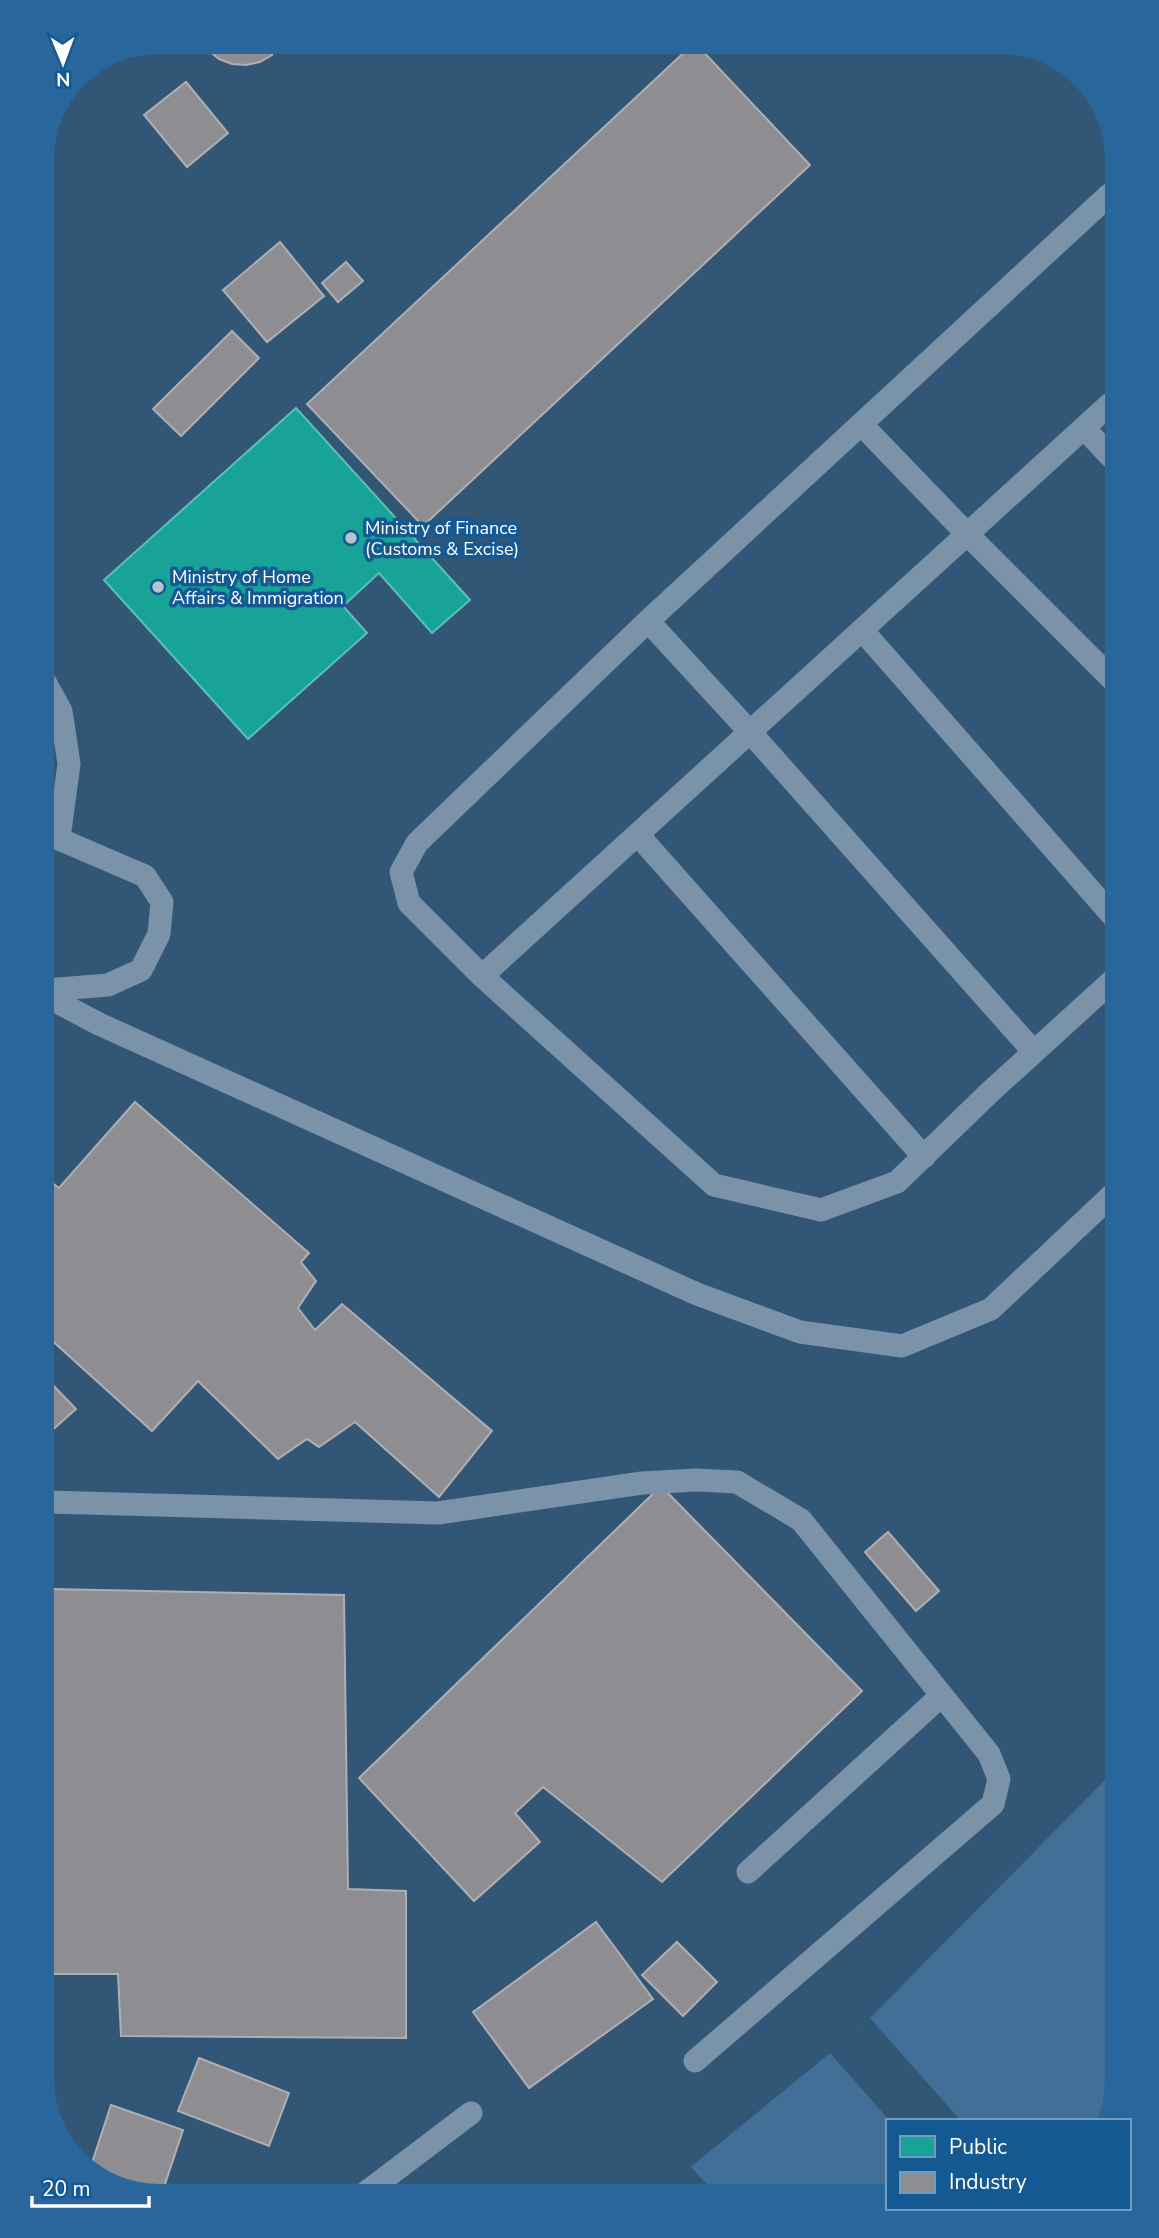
<svg xmlns="http://www.w3.org/2000/svg" width="1159" height="2238" font-family="'Nunito Sans',sans-serif">
<style>
.water{fill:#416f98}
.pier{fill:#325675}
.public{fill:#17a398;stroke:#5dbfb7;stroke-width:2}
.industry{fill:#8d8d92;stroke:#afafb3;stroke-width:2}
.lines{fill:none;stroke-linecap:round;stroke-linejoin:round}
.service{stroke:#7a93a8;stroke-width:23}
.poi-dot{fill:#b7c4cf;stroke:#155992;stroke-width:2.5}
.labels{text-anchor:middle;dominant-baseline:central;stroke-width:7;stroke-linejoin:round;paint-order:stroke}
.poi-label{font-size:18px;fill:#fff;stroke:#155992;text-anchor:start}
</style>
<rect width="100%" height="100%" fill="#325675"/>
<path class="water" d="M 1116,1769 L 1117,2079 L 1104,2121 L 888,2121 L 888,2189 L 661,2191 L 830,2053 L 870,2018 Z"/>
<path class="pier" d="M 870,2018 L 961,2121 L 890,2121 L 830,2053 Z
M 690,2166 L 712,2190 L 661,2191 Z"/>
<path class="public" d="M 296,408 L 470,600 L 432,633 L 379,573 L 343,606 L 367,633 L 248,739 L 104,580 Z"/>
<path class="industry" d="M 692,45 L 697,45 L 810,165 L 423,526 L 307,404 Z
M 276,49 L 272,55 L 260,62 L 246,65 L 232,64 L 219,59 L 208,50 Z
M 186,82 L 228,133 L 187,167 L 144,115 Z
M 280,242 L 324,296 L 267,342 L 223,290 Z
M 346,262 L 363,281 L 338,302 L 322,283 Z
M 232,331 L 259,358 L 181,436 L 153,409 Z
M 135,1102 L 309,1253 L 301,1262 L 316,1281 L 298,1308 L 315,1330 L 342,1304 L 492,1431 L 439,1497 L 355,1422 L 319,1447 L 307,1439 L 278,1459 L 198,1381 L 152,1431 L 47,1336 L 47,1179 L 59,1188 Z
M 48,1380 L 76,1409 L 48,1434 Z
M 661,1486 L 862,1691 L 662,1882 L 543,1787 L 515,1813 L 540,1842 L 474,1901 L 359,1778 Z
M 888,1532 L 939,1591 L 916,1611 L 865,1552 Z
M 50,1589 L 344,1595 L 348,1889 L 406,1891 L 406,2038 L 121,2036 L 118,1974 L 50,1974 Z
M 596,1922 L 653,1999 L 529,2088 L 473,2012 Z
M 677,1942 L 717,1982 L 683,2016 L 642,1975 Z
M 199,2058 L 289,2093 L 269,2146 L 178,2111 Z
M 111,2105 L 183,2130 L 161,2196 L 152,2196 L 89,2172 Z"/>
<g class="lines">
<path class="service" d="M 1109,195 L 648,621 L 417,843 L 401,872 L 409,903 L 482,976 L 714,1185 L 821,1210 L 897,1182 L 990,1092 L 1112,981
M 861,424 L 967,534 L 1111,678
M 1084,428 L 1110,456
M 648,621 L 750,732 L 1034,1052
M 862,630 L 1112,915
M 45,682 L 61,711 L 69,764 L 59,838
M 45,833 L 145,876 L 162,902 L 159,934 L 141,970 L 108,985 L 46,990
M 638,835 L 924,1157
M 482,976 L 1110,404
M 46,996 L 99,1024 L 697,1294 L 800,1332 L 902,1346 L 991,1309 L 1113,1194
M 48,1502 L 438,1513 L 642,1483 L 696,1480 L 737,1482 L 801,1520 L 989,1754 L 999,1779 L 993,1804 L 695,2061
M 748,1872 L 941,1696
M 364,2194 L 471,2113"/>
</g>
<g class="poi-dot">
<circle cx="351" cy="538" r="7"/>
<circle cx="158" cy="587" r="7"/>
</g>
<g class="labels">
<g class="poi-label">
<text x="365" y="528">Ministry of Finance<tspan x="365" dy="21">(Customs &amp; Excise)</tspan></text>
<text x="172" y="577">Ministry of Home<tspan x="172" dy="21">Affairs &amp; Immigration</tspan></text>
</g>
</g>
<path d="M0 0H1159V2238H0ZM159 54H1000A105 105 0 0 1 1105 159V2079A105 105 0 0 1 1000 2184H159A105 105 0 0 1 54 2079V159A105 105 0 0 1 159 54Z" fill="#28669b" fill-rule="evenodd"/>
<rect x="886" y="2119" width="245" height="91" fill="#155992" stroke="#739bbe" stroke-width="2"/>
<rect x="900" y="2136" width="35" height="21" fill="#17a398" stroke="#739bbe" stroke-width="2"/>
<text x="949" y="2154" font-size="21" fill="#ffffff">Public</text>
<rect x="900" y="2172" width="35" height="21" fill="#8d8d92" stroke="#739bbe" stroke-width="2"/>
<text x="949" y="2189" font-size="21" fill="#ffffff">Industry</text>
<g transform="translate(63 63) rotate(179)" stroke="#155992" stroke-width="5" paint-order="stroke">
<path d="M0-5L12 26L0 18L-12 26Z" fill="#ffffff"/>
<text y="-10" font-size="19" font-weight="bold" text-anchor="middle" fill="#ffffff">N</text>
</g>
<path d="M32 2196v10h117v-10" fill="none" stroke="#ffffff" stroke-width="3.5"/>
<text x="42" y="2196" font-size="21" fill="#ffffff" stroke="#155992" stroke-width="5" paint-order="stroke">20 m</text>
</svg>
